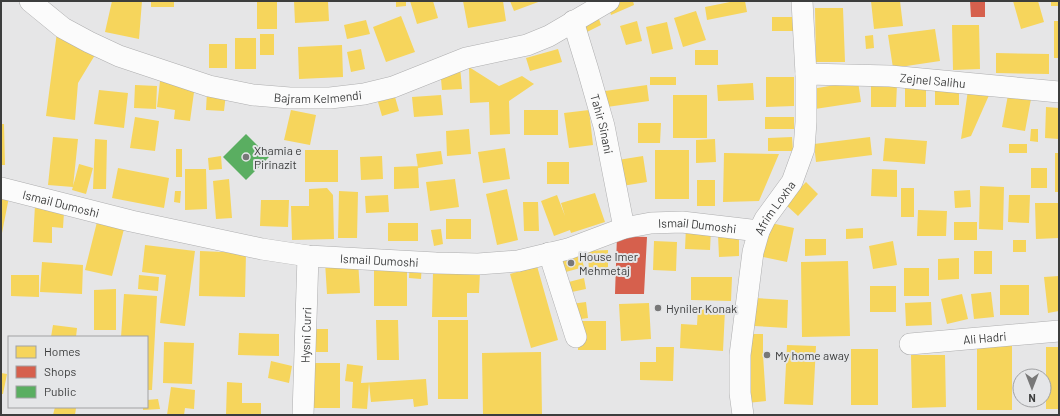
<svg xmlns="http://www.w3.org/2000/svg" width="1060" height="416" font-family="Barlow,sans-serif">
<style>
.homes{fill:#f6d55c}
.shops{fill:#d6604d}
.public{fill:#5aae61}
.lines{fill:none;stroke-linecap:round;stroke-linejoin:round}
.street-casing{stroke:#aeaeaf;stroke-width:22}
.street{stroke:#fbfbfb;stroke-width:21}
.poi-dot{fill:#787878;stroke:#e5e6e8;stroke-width:1.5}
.labels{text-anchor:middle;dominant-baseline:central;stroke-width:4;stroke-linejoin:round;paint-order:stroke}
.street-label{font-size:12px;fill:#3c3d3d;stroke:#e5e6e8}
.poi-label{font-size:12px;fill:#3c3d3d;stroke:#e5e6e8;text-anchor:start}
</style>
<rect width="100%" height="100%" fill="#e6e6e7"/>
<path class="homes" d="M 112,1 L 142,1 L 139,39 L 105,32 Z
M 151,1 L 174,1 L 174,7 L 151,7 Z
M 257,1 L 277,1 L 277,29 L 257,29 Z
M 294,1 L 328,1 L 329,21 L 295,23 Z
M 396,1 L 406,1 L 406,6 L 396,7 Z
M 410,1 L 433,1 L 438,18 L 417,24 Z
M 463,1 L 503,1 L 506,21 L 468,28 Z
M 510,1 L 541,1 L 514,11 Z
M 617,1 L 633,1 L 634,5 L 611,15 L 608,5 Z
M 735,1 L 745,1 L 747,12 L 707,20 L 705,7 Z
M 871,1 L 900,1 L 903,26 L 874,29 Z
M 1013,1 L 1038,1 L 1044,22 L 1021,29 Z
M 1051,1 L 1059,1 L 1059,6 L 1051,6 Z
M 815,8 L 843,8 L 845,62 L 816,62 Z
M 696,11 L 706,40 L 683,47 L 674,18 Z
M 597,13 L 601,25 L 581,35 L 576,22 Z
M 401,16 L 415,52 L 386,62 L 373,27 Z
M 772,17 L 793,17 L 793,31 L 772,31 Z
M 366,20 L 370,34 L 347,39 L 344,25 Z
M 637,21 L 642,41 L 626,45 L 620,26 Z
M 1054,21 L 1059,21 L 1059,58 L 1054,58 Z
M 667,22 L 673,49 L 652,54 L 646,27 Z
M 952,25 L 979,25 L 980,69 L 953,70 Z
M 935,29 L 940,61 L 893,68 L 888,35 Z
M 57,32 L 98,50 L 78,83 L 75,120 L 46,116 Z
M 260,34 L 274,34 L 274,55 L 260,55 Z
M 873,35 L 874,48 L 866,49 L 865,36 Z
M 235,38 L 256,38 L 256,69 L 235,69 Z
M 209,44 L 227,44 L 227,68 L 209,68 Z
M 342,45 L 343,77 L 299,79 L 298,47 Z
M 361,49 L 365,69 L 351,72 L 347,52 Z
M 558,49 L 562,62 L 530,71 L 526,58 Z
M 695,50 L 718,50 L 718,65 L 695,65 Z
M 996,53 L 1049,54 L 1049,74 L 996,73 Z
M 460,66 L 462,89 L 442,90 L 440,68 Z
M 469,67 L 499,86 L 522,76 L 534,84 L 509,101 L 510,134 L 490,135 L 489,102 L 470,103 Z
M 650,77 L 676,77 L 676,85 L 650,85 Z
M 766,77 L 794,77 L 794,106 L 766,107 Z
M 160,81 L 195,85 L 190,121 L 174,119 L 175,110 L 157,107 Z
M 858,81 L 861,102 L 815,109 L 812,89 Z
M 753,83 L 754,100 L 718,101 L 717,85 Z
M 871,84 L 897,84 L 896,107 L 871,107 Z
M 135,85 L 157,86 L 156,109 L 134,108 Z
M 647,85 L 649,101 L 607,107 L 605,91 Z
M 935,86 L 959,86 L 959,105 L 935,105 Z
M 905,87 L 926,87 L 926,107 L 905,107 Z
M 99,90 L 128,93 L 124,128 L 94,124 Z
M 393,90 L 399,111 L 382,116 L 376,95 Z
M 968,90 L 990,93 L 971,136 L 961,139 Z
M 207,91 L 226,93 L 224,111 L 206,110 Z
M 441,95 L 443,115 L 414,117 L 412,97 Z
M 673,95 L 707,95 L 707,138 L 673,138 Z
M 1008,95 L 1031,99 L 1025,131 L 1002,127 Z
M 1046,107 L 1059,108 L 1059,139 L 1045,138 Z
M 291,110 L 316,115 L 310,145 L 284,140 Z
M 524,110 L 558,110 L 558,135 L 524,135 Z
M 589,110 L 593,145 L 569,148 L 564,113 Z
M 135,117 L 159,121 L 155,151 L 130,148 Z
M 765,117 L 794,117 L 794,129 L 765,129 Z
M 638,123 L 661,123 L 660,143 L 638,143 Z
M 1,124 L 4,124 L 5,165 L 1,165 Z
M 469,129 L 471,154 L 447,156 L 446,131 Z
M 1031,129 L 1038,129 L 1038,142 L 1030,141 Z
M 53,137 L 78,139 L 73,187 L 48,185 Z
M 792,137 L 793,151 L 768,151 L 768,138 Z
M 870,137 L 872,155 L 816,162 L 814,144 Z
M 885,138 L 927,141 L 925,164 L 883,161 Z
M 95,139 L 107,140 L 106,189 L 93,189 Z
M 715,139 L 716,162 L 696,163 L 696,140 Z
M 1009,144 L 1027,144 L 1027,153 L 1009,153 Z
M 505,148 L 510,179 L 483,183 L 478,152 Z
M 176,149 L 182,149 L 182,177 L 176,177 Z
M 305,150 L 338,150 L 338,182 L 305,182 Z
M 655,150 L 689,150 L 689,199 L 655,199 Z
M 441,151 L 443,164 L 418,168 L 416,154 Z
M 724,153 L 779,154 L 759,201 L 723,202 Z
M 1055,153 L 1059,153 L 1059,192 L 1055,192 Z
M 221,156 L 222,169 L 209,170 L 208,158 Z
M 382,156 L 383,179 L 361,180 L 360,157 Z
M 643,156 L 647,182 L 622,186 L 618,160 Z
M 547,162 L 569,162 L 569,184 L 547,184 Z
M 79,164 L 93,168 L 86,194 L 72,190 Z
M 418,166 L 419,188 L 394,189 L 394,167 Z
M 118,168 L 169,178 L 164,208 L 112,198 Z
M 1031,168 L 1047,168 L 1047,188 L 1031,188 Z
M 185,169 L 206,169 L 207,209 L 185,210 Z
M 872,169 L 897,170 L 897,197 L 871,196 Z
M 229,179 L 232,218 L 216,219 L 213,181 Z
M 455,179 L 459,207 L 430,211 L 426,182 Z
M 697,180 L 715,180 L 715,206 L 697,206 Z
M 806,182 L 818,194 L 798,216 L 785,204 Z
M 980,186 L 1004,187 L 1003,230 L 979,229 Z
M 327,188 L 333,195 L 334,239 L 292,240 L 291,206 L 309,206 L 309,189 Z
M 901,188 L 914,188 L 914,217 L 901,217 Z
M 507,189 L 518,240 L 497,245 L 486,194 Z
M 970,190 L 971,207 L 955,208 L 954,191 Z
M 175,191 L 181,191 L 180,203 L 174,202 Z
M 339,191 L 358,192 L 357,238 L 338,238 Z
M 595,193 L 605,222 L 571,233 L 570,230 L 554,236 L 541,201 L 557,195 L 565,216 L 561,203 Z
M 388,195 L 389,212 L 366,213 L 365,196 Z
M 1009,195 L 1030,195 L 1029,223 L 1008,222 Z
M 1,196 L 9,197 L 2,233 L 1,233 Z
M 261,200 L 289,200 L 288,227 L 260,226 Z
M 523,202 L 538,202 L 539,231 L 524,231 Z
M 1035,203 L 1059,203 L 1059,238 L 1036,239 Z
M 35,205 L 64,212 L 63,228 L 52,227 L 52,243 L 33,242 Z
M 918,210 L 947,211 L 946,236 L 917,236 Z
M 446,219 L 471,219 L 471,239 L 446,239 Z
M 97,222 L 124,229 L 112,276 L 85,270 Z
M 766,222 L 794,228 L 787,262 L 759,256 Z
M 954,222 L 977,222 L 977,240 L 954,240 Z
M 388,223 L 418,223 L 418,241 L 388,241 Z
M 686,227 L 711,229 L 710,250 L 685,249 Z
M 863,228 L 863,238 L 846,239 L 846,229 Z
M 441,229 L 443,244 L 434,246 L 431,230 Z
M 718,235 L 739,235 L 739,256 L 719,257 Z
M 805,239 L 826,239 L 826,255 L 805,256 Z
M 1013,240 L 1026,240 L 1026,252 L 1013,252 Z
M 654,241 L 677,242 L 676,271 L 653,270 Z
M 893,241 L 897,265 L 873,269 L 869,246 Z
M 145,245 L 195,251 L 185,326 L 160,323 L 166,275 L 142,272 Z
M 608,250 L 608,273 L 589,273 L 588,251 Z
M 200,251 L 246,253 L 245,297 L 199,296 Z
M 974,251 L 992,251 L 992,274 L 974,274 Z
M 580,253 L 584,267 L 562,273 L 558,259 Z
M 959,258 L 959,279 L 938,280 L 938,259 Z
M 358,260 L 360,293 L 327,294 L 325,262 Z
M 848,261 L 850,336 L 802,337 L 801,262 Z
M 42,262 L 83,265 L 82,294 L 40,292 Z
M 410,262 L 422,263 L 421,279 L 409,278 Z
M 537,266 L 558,340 L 531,348 L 510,274 Z
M 904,268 L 929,268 L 929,296 L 904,296 Z
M 374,269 L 407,269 L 407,306 L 374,306 Z
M 433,272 L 480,272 L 479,293 L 467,293 L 467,317 L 432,317 Z
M 11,275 L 39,275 L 39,297 L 11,296 Z
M 139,275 L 159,277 L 158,291 L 138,289 Z
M 1059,276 L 1059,311 L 1048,313 L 1044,277 Z
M 691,277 L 732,277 L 731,301 L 691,300 Z
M 584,278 L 586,289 L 567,293 L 565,283 Z
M 1000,285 L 1029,285 L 1029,315 L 1000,315 Z
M 870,286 L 896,286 L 896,312 L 870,312 Z
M 116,289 L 116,330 L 94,330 L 94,290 Z
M 991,292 L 994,317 L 974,319 L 971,294 Z
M 124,294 L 157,296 L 152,390 L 147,390 L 147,337 L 121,337 Z
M 962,294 L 968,319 L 947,324 L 941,299 Z
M 755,298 L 788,300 L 787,328 L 754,326 Z
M 586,302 L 588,318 L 574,320 L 571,304 Z
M 931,302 L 932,325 L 906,326 L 905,303 Z
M 649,303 L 651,339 L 621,341 L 619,304 Z
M 698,308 L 725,310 L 723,351 L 680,348 L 681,324 L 697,325 Z
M 376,320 L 398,320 L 399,360 L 377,360 Z
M 438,320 L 468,320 L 468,399 L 438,399 Z
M 578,321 L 606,321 L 606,350 L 578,350 Z
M 53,325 L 77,328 L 76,337 L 51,337 Z
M 314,329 L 328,329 L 328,352 L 314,352 Z
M 239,333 L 279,334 L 279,356 L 238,355 Z
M 745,334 L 763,334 L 763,355 L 766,401 L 747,403 Z
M 164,342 L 194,343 L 192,384 L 163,383 Z
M 977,344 L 1012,344 L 1012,410 L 977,410 Z
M 787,345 L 816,346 L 813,405 L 784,404 Z
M 656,347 L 674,347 L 673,381 L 640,380 L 640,362 L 656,362 Z
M 1046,347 L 1059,347 L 1059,409 L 1046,409 Z
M 851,349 L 878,349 L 878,405 L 851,405 Z
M 541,352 L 542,415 L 483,415 L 482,353 Z
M 911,355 L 945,355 L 946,407 L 912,408 Z
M 271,361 L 292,366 L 289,383 L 268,378 Z
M 313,363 L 340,363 L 340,408 L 313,408 Z
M 347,364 L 363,366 L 361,383 L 426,379 L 428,405 L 414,407 L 413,399 L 371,402 L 369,383 L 367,409 L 352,408 L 353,382 L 345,381 Z
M 1,373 L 7,374 L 3,394 L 1,394 Z
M 227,382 L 242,383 L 242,403 L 261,403 L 261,415 L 226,415 Z
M 171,387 L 195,390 L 194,409 L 185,408 L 184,415 L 167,415 Z
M 158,399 L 160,409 L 143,410 L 143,407 L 147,407 L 147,400 Z
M 55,407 L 76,408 L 75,415 L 53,415 Z"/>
<path class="shops" d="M 970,1 L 985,1 L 985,17 L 971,17 Z
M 617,236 L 647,237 L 644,294 L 615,294 Z"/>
<path class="public" d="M 246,134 L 269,157 L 246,180 L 223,157 Z"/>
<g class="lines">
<defs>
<g id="street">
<path id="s1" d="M 30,1 L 63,28 L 89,42 L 119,56 L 209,86 L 253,95 L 290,98 L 330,98 L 364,94 L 393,87 L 466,58 L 527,45 L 549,36 L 609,1"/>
<path id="s2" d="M 573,21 L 588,70 L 604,126 L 624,228"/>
<path id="s3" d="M 806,74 L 890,76 L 1059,92"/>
<path id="s4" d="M 1,188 L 131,221 L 262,249 L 308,256 L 436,263 L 478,264 L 518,261 L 568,249 L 624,228 L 651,223 L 682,222 L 759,231"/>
<path d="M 549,253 L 576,337"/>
<path id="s5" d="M 910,344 L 1059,331"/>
<path id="s6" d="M 303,415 L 308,256"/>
<path id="s7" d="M 743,415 L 740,393 L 740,355 L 753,252 L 759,231 L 765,219 L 792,182 L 804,149 L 806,122 L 806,74 L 802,1"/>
</g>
</defs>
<use href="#street" class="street-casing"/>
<use href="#street" class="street"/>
</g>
<g class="poi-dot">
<circle cx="246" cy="157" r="4"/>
<circle cx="571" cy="263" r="4"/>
<circle cx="658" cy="308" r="4"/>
<circle cx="767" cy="355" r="4"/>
</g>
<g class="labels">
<g class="street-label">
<text stroke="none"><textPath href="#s3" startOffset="127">Zejnel Salihu</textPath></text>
<text stroke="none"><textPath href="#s1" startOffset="310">Bajram Kelmendi</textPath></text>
<text stroke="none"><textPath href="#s2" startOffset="107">Tahir Sinani</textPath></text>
<text stroke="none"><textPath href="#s4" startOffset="62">Ismail Dumoshi</textPath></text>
<text stroke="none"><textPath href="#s7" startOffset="214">Afrim Loxha</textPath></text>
<text stroke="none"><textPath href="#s4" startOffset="710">Ismail Dumoshi</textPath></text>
<text stroke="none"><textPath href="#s4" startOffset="386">Ismail Dumoshi</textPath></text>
<text stroke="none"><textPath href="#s6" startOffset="80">Hysni Curri</textPath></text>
<text stroke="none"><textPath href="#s5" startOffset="75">Ali Hadri</textPath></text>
</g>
<g class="poi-label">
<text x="254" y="150">Xhamia e<tspan x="254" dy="14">Pirinazit</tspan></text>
<text x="579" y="256">House Imer<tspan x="579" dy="14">Mehmetaj</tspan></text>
<text x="666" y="308">Hyniler Konak</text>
<text x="775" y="355">My home away</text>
</g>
</g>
<rect width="1060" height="416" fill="none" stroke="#3c3d3d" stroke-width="4"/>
<rect x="8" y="336" width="140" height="72" fill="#e5e6e8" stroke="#a1a2a4"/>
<rect x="16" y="346" width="20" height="12" fill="#f6d55c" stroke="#a1a2a4"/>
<text x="44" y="356" font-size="12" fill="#3c3d3d">Homes</text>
<rect x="16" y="366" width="20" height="12" fill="#d6604d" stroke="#a1a2a4"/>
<text x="44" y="376" font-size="12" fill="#3c3d3d">Shops</text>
<rect x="16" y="386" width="20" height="12" fill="#5aae61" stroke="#a1a2a4"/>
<text x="44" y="396" font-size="12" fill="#3c3d3d">Public</text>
<g transform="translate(1032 388) rotate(180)"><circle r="19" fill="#e5e6e8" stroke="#a1a2a4"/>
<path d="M0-3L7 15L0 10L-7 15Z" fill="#787878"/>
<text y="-6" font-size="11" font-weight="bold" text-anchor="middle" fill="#3c3d3d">N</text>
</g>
</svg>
